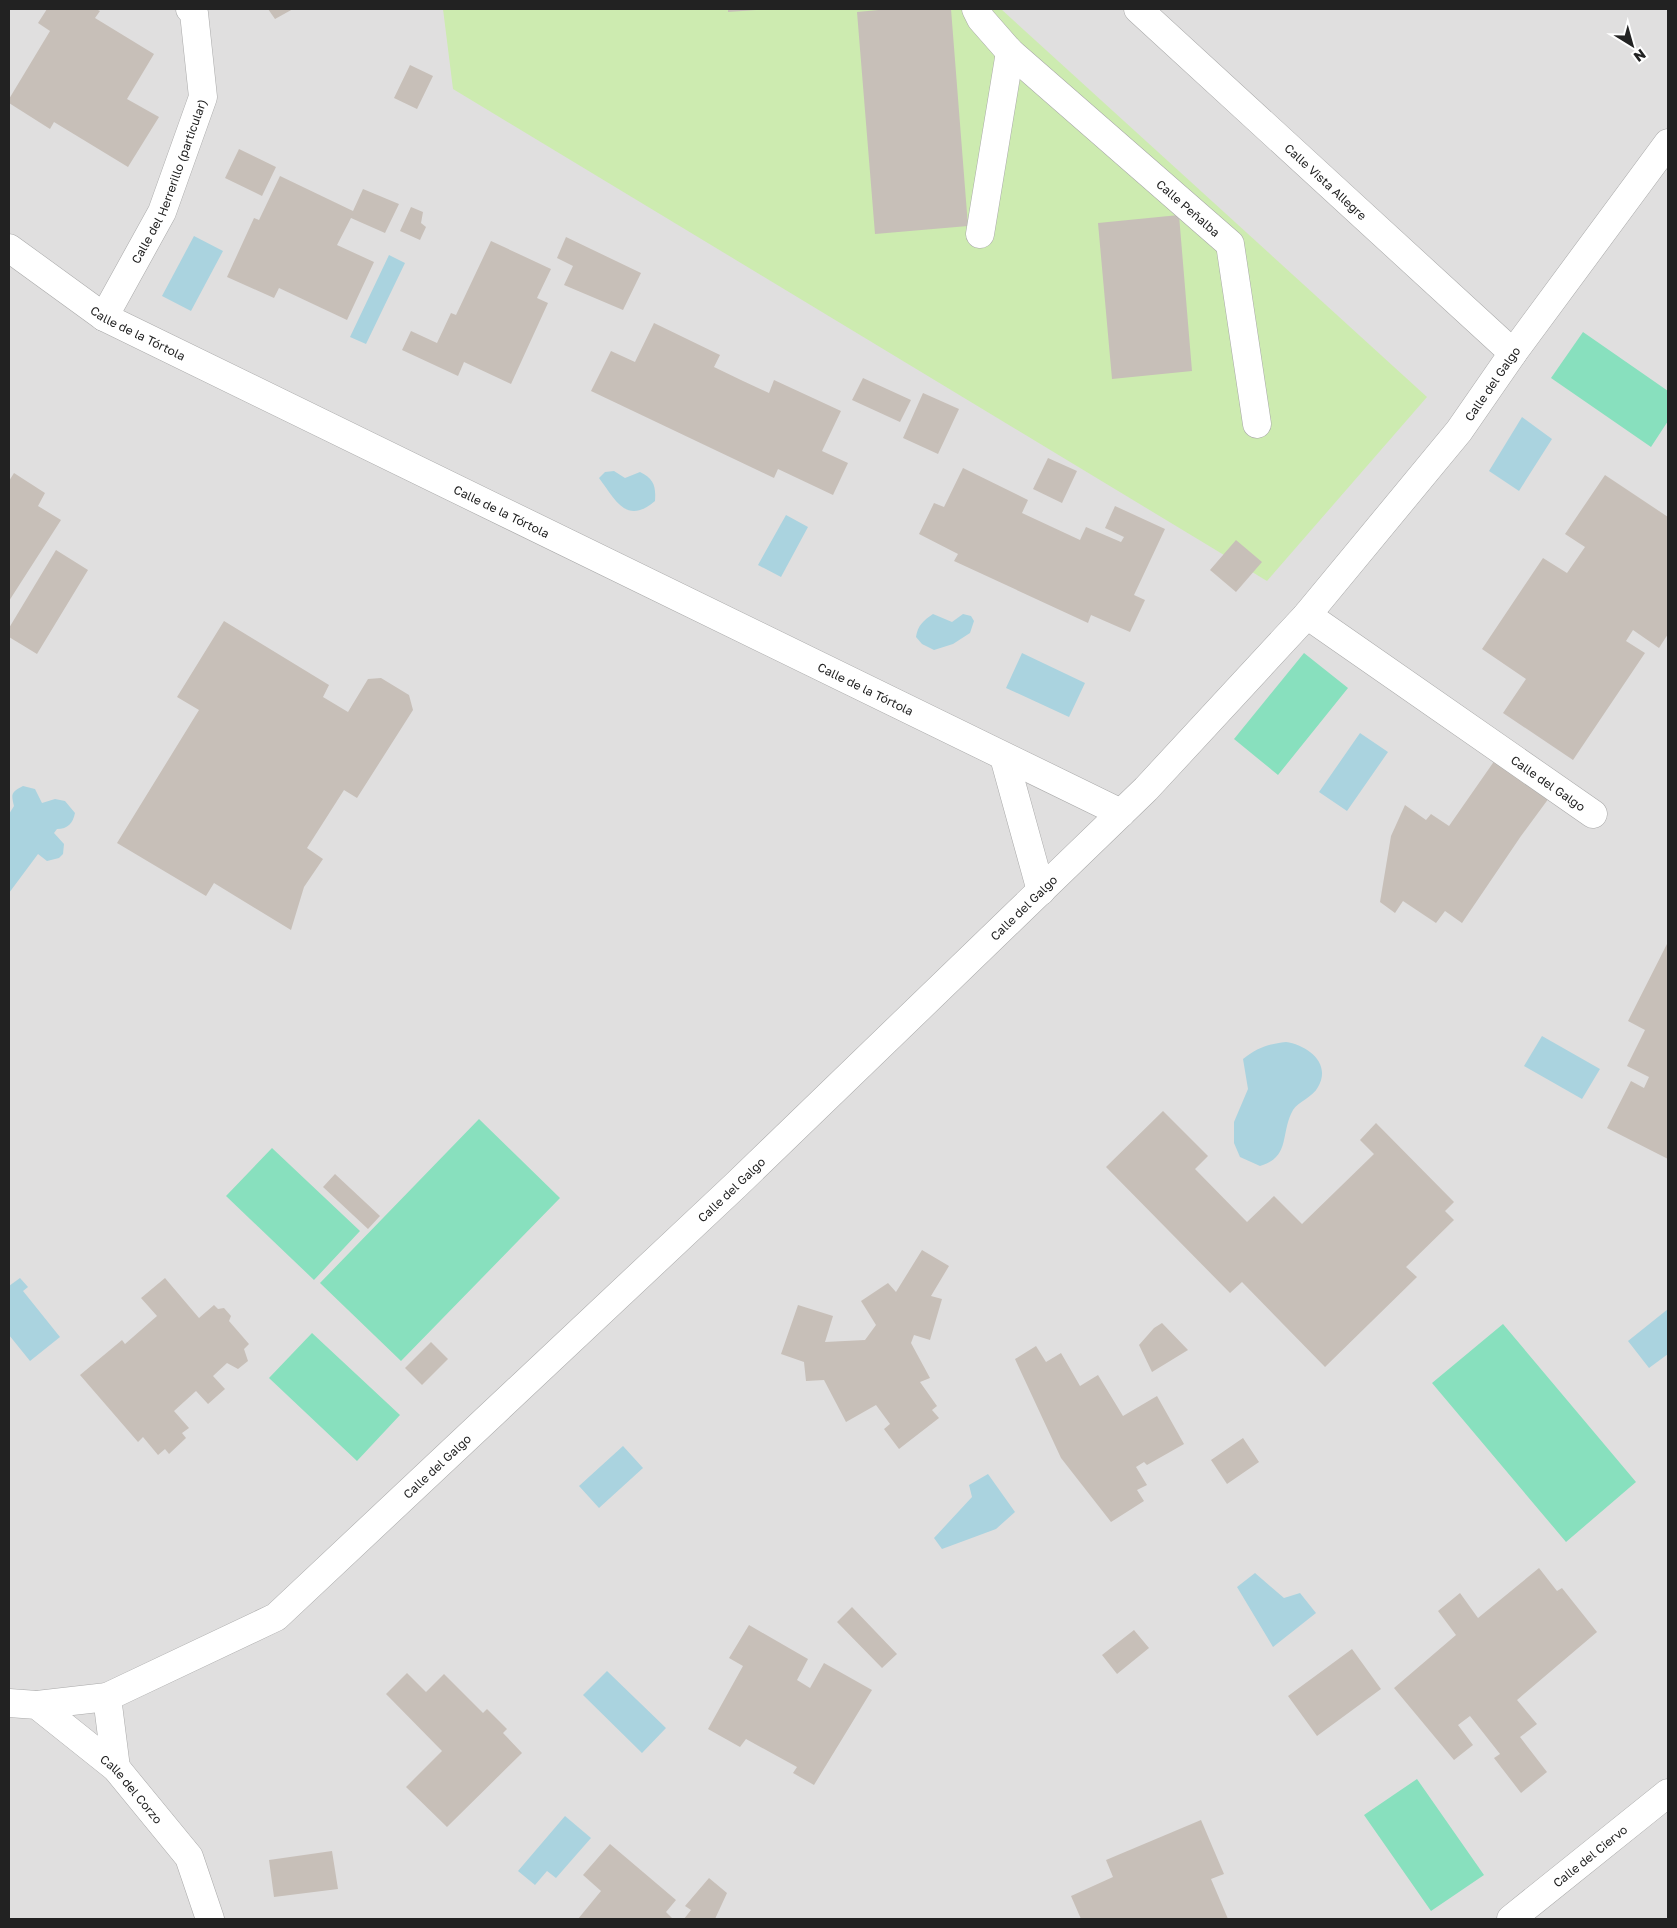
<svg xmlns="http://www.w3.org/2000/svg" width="1677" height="1928" font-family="'Golos Text',sans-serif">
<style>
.residential{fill:#e0dfdf}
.grass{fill:#cdebb0}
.pitch{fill:#88e0be}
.water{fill:#aad3df}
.building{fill:#c7bfb8}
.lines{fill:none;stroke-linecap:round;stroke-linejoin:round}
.minor-casing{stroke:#a9a9a9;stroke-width:29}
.minor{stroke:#fff;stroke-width:28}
.labels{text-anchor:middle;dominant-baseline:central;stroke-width:5;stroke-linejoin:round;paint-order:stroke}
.street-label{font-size:12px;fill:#222;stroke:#fff}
</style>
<rect width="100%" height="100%" fill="#f2efe9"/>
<path class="residential" d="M 9,9 L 1668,9 L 1668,1919 L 9,1919 Z"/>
<path class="grass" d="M 443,9 L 1001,9 L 1427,397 L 1267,581 L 453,89 Z"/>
<path class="pitch" d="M 1583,332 L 1668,391 L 1668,421 L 1651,447 L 1551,378 Z
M 1304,653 L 1348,688 L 1278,775 L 1234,739 Z
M 479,1119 L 560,1198 L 401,1361 L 320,1283 Z
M 272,1148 L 360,1231 L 314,1280 L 226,1196 Z
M 1503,1324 L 1636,1482 L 1566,1542 L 1432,1383 Z
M 312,1333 L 400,1415 L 357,1461 L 269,1378 Z
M 1417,1779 L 1484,1875 L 1431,1911 L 1364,1815 Z"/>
<path class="water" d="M 194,236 L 223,251 L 191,311 L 162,296 Z
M 389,255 L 405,263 L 366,344 L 350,337 Z
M 1522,417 L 1552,439 L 1519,491 L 1489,471 Z
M 614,471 L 625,478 L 640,472 C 654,479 656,486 655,501 C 626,526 615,499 599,478 L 605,472 Z
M 786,515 L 808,527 L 781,577 L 758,565 Z
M 933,614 L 952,622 L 963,614 L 971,616 L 974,621 L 970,633 L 953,644 L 934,650 L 922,644 L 916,637 C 918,625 923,621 933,614 Z
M 1022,653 L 1085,683 L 1069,717 L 1006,688 Z
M 1360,733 L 1388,752 L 1347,811 L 1319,792 Z
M 23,786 L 35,789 L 42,803 L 55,799 L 65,801 L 75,813 C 73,823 68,829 57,829 L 54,833 L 64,844 L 63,854 L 59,858 L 47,861 L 38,854 L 9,893 L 9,814 L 14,806 C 11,794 11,792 23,786 Z
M 1542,1036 L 1600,1069 L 1582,1099 L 1524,1066 Z
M 1286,1042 C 1307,1045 1332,1063 1318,1087 C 1313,1097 1299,1101 1293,1110 C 1280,1133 1291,1157 1260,1166 L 1240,1157 L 1234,1143 L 1234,1122 L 1248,1089 L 1243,1059 C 1257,1048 1268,1044 1286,1042 Z
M 20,1278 L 28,1287 L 23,1291 L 60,1337 L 30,1361 L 9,1335 L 9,1286 Z
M 1668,1309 L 1668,1354 L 1649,1368 L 1628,1341 Z
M 623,1446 L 643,1468 L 599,1508 L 579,1486 Z
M 988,1474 L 1015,1512 L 996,1529 L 942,1549 L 934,1538 L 972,1497 L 969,1485 Z
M 1255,1573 L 1284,1598 L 1300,1593 L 1316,1613 L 1273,1647 L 1237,1587 Z
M 607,1671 L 666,1728 L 642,1753 L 583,1695 Z
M 565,1816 L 591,1838 L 556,1878 L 547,1871 L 535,1885 L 518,1871 Z"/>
<path class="building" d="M 47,9 L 96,9 L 100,11 L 95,18 L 154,54 L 127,99 L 159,117 L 128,167 L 54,122 L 50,129 L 9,103 L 9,99 L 50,31 L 38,23 Z
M 268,9 L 293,9 L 275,19 Z
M 728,9 L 756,9 L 756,10 L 728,12 Z
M 889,9 L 951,9 L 968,226 L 875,234 L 857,12 Z
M 410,65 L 433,76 L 417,109 L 394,98 Z
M 239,149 L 276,167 L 262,196 L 225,178 Z
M 280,176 L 353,211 L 363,189 L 399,204 L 385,233 L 351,218 L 337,245 L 374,262 L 347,320 L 279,288 L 274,298 L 227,277 L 254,218 L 259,220 Z
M 411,207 L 423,212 L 421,223 L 426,227 L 420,240 L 400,231 Z
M 1179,215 L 1192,371 L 1112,379 L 1098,223 Z
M 566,237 L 641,273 L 623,310 L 564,285 L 573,266 L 557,258 Z
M 491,241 L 551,269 L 537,298 L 548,303 L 511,384 L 464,362 L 458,376 L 402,350 L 411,331 L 437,343 L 451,313 L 456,315 Z
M 654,323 L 720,355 L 714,367 L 743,381 L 769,393 L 774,380 L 841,411 L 822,451 L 848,463 L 833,495 L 778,469 L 774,478 L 591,391 L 611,351 L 635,362 Z
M 863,378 L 911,400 L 900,422 L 852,400 Z
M 923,393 L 959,409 L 938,454 L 903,438 Z
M 1048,458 L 1077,471 L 1062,503 L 1033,489 Z
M 963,468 L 1028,500 L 1022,513 L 1080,540 L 1086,527 L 1121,542 L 1124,537 L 1105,528 L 1115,506 L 1165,529 L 1134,595 L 1145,600 L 1130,632 L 1091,615 L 1088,623 L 954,561 L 958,554 L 919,534 L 934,503 L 944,507 Z
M 14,473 L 45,493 L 38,506 L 61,520 L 9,601 L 9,481 Z
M 1605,475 L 1668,517 L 1668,634 L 1659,648 L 1633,630 L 1626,641 L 1645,653 L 1573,760 L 1503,713 L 1526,679 L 1482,649 L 1543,558 L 1567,573 L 1585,547 L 1565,534 Z
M 1236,540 L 1262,562 L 1236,592 L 1210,570 Z
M 56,550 L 88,570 L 37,654 L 9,637 L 9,628 Z
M 224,621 L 329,685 L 323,697 L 348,712 L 368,679 L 381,678 L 409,695 L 413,710 L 357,798 L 344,790 L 307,848 L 323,859 L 304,887 L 291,930 L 214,883 L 206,896 L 117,843 L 199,710 L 177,697 Z
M 1495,760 L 1549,798 L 1521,836 L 1462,923 L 1445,911 L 1436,923 L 1403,901 L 1395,913 L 1380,902 L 1391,836 L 1405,805 L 1426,820 L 1431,814 L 1449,826 Z
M 1668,942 L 1668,1159 L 1607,1128 L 1631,1081 L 1644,1088 L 1649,1077 L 1627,1066 L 1645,1030 L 1628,1021 Z
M 1163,1111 L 1208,1156 L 1195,1169 L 1247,1222 L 1274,1196 L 1302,1224 L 1374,1154 L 1360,1140 L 1376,1123 L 1454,1202 L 1445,1211 L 1454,1220 L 1406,1267 L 1417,1277 L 1325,1367 L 1242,1282 L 1230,1293 L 1106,1167 Z
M 335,1174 L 380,1216 L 368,1229 L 323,1187 Z
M 922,1250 L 949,1266 L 931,1296 L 942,1299 L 930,1340 L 914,1335 L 911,1343 L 930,1378 L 920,1382 L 937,1406 L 932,1410 L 939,1418 L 899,1449 L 884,1429 L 890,1424 L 876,1405 L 846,1422 L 824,1380 L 806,1381 L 804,1362 L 781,1354 L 798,1305 L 833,1316 L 825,1342 L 865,1340 L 876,1325 L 861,1301 L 888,1283 L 896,1292 Z
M 165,1278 L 199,1318 L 214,1305 L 218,1309 L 224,1308 L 231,1316 L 229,1321 L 249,1344 L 244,1349 L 248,1361 L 238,1369 L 227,1363 L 213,1376 L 225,1389 L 208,1404 L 196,1391 L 174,1411 L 189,1428 L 182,1433 L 186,1438 L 169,1454 L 165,1449 L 158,1455 L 143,1437 L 138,1442 L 80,1375 L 122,1340 L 125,1344 L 157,1316 L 141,1298 Z
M 1162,1323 L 1188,1350 L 1152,1372 L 1139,1345 L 1154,1328 Z
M 431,1342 L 448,1359 L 422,1385 L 405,1368 Z
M 1036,1346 L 1046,1362 L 1061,1353 L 1080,1386 L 1098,1375 L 1123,1416 L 1157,1396 L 1184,1444 L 1147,1465 L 1144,1462 L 1136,1467 L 1147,1485 L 1137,1490 L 1144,1501 L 1111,1522 L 1061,1458 L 1015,1359 Z
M 1243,1438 L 1259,1462 L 1227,1484 L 1211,1460 Z
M 1539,1568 L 1557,1591 L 1562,1588 L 1597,1632 L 1517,1700 L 1537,1724 L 1520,1737 L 1547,1772 L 1521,1793 L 1494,1758 L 1500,1754 L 1470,1716 L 1458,1725 L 1473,1745 L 1454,1760 L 1394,1688 L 1456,1635 L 1438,1611 L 1460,1593 L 1478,1618 Z
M 852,1607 L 897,1654 L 882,1668 L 837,1622 Z
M 749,1625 L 808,1659 L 797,1680 L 810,1688 L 824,1663 L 872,1690 L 814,1785 L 793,1773 L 797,1767 L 746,1739 L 740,1747 L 708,1729 L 743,1666 L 729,1658 Z
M 1134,1630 L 1149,1648 L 1117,1674 L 1102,1655 Z
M 1352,1649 L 1381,1689 L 1317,1736 L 1288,1696 Z
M 407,1673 L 426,1692 L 444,1674 L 483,1713 L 487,1709 L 507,1729 L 503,1733 L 522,1753 L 447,1827 L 406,1787 L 442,1751 L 386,1694 Z
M 1201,1820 L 1224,1874 L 1211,1879 L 1228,1919 L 1081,1919 L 1071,1896 L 1113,1877 L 1106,1860 Z
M 610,1844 L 676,1900 L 666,1912 L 673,1919 L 578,1919 L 601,1891 L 583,1875 Z
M 332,1851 L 338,1889 L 274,1897 L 269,1860 Z
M 709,1878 L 727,1893 L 715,1919 L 684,1919 L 691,1910 L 685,1906 Z"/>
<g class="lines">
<defs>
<g id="minor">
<path id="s1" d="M 976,9 L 981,19 L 1010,52 L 1230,244 L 1257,424"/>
<path id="s2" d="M 1138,9 L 1513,353"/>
<path d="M 980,234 L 1010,52"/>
<path id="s3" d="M 9,248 L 104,317 L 1121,813"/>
<path id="s4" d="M 104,317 L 162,212 L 203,97 L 194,13 L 190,9"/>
<path id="s5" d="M 1307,615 L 1593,814"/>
<path d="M 1004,757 L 1041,891"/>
<path d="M 107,1697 L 116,1768"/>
<path id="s6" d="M 9,1703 L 37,1705 L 116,1768 L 189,1857 L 210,1919"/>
<path id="s7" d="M 37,1705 L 107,1697 L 276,1617 L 736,1185 L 1146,789 L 1307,615 L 1459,431 L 1513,353 L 1668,143"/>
<path id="s8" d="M 1511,1919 L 1668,1793"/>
</g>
</defs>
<use href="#minor" class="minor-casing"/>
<use href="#minor" class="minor"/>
</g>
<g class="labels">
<g class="street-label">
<text stroke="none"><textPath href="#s4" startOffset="151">Calle del Herrerillo (particular)</textPath></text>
<text stroke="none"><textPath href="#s2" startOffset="255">Calle Vista Allegre</textPath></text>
<text stroke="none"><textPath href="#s1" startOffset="292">Calle Peñalba</textPath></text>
<text stroke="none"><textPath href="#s3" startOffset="155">Calle de la Tórtola</textPath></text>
<text stroke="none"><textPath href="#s7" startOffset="1992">Calle del Galgo</textPath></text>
<text stroke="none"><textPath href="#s3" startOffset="560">Calle de la Tórtola</textPath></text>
<text stroke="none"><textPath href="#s3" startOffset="965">Calle de la Tórtola</textPath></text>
<text stroke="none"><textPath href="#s5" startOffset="294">Calle del Galgo</textPath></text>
<text stroke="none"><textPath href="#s7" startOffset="1288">Calle del Galgo</textPath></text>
<text stroke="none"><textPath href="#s7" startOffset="882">Calle del Galgo</textPath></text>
<text stroke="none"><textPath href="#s7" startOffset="478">Calle del Galgo</textPath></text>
<text stroke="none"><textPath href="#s6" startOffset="155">Calle del Corzo</textPath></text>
<text stroke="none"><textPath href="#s8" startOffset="101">Calle del Ciervo</textPath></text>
</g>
</g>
<rect width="1677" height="1928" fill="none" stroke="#222222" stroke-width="20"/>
<g transform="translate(1632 45) rotate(143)" stroke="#ffffff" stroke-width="4" paint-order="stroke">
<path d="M0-4L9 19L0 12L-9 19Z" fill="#222222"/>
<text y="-8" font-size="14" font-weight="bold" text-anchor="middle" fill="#222222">N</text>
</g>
</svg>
